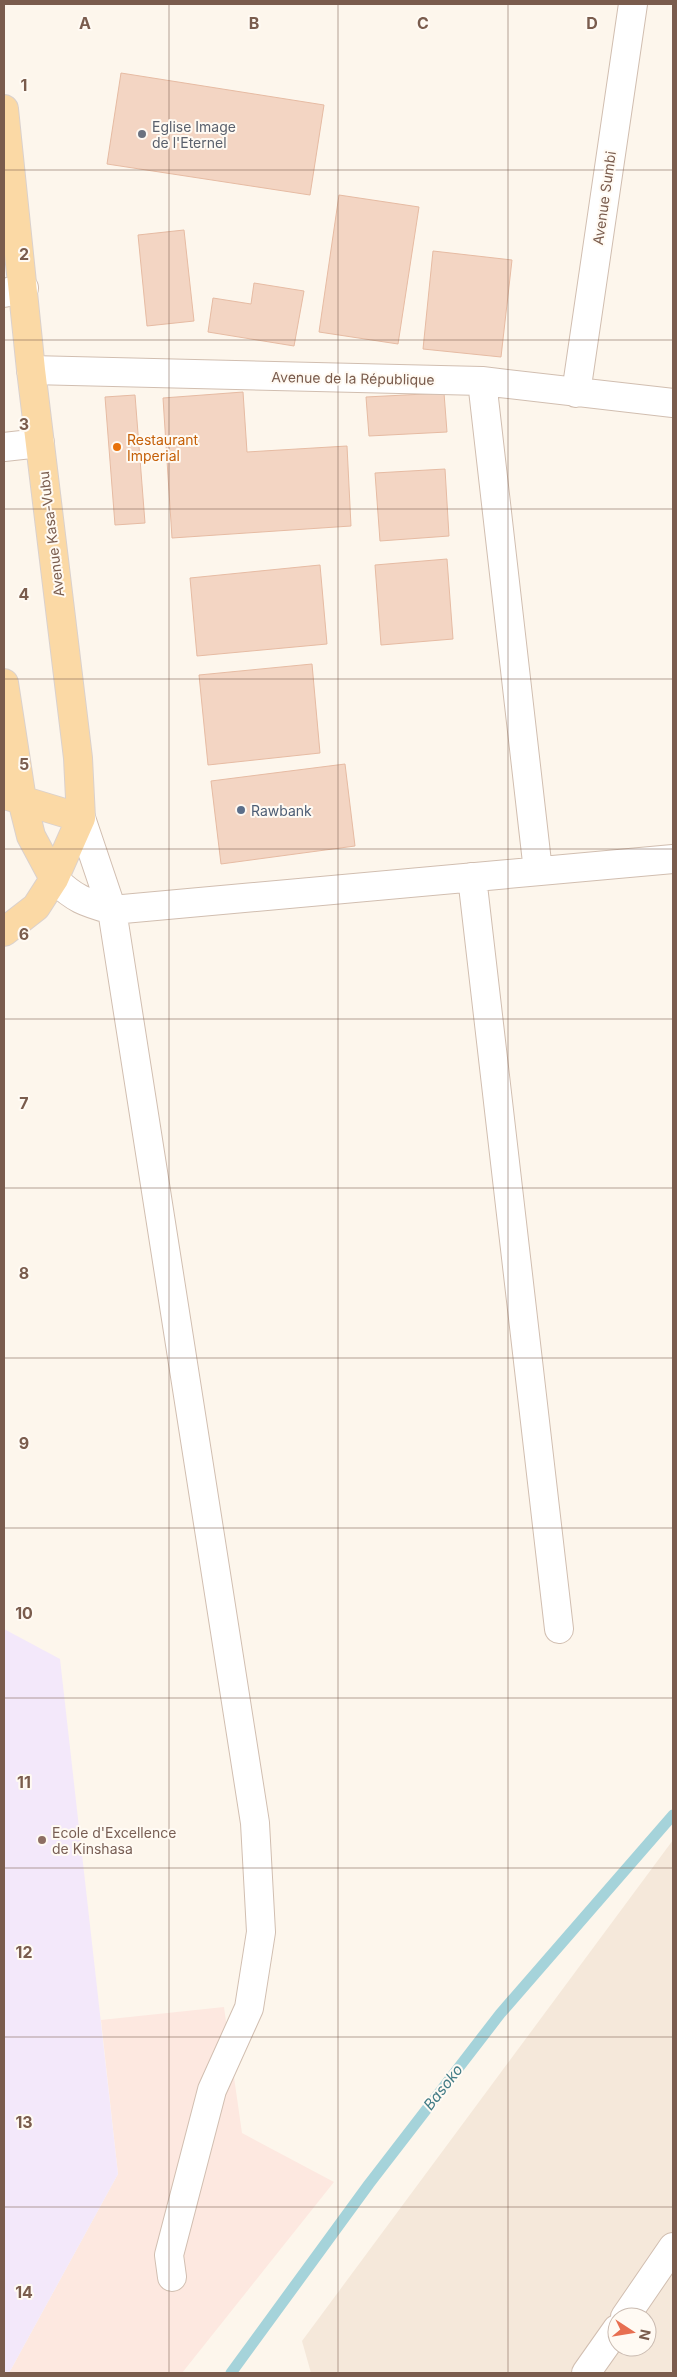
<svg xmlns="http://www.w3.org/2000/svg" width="677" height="2377" font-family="Inter,sans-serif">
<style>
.residential{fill:#f5e8da;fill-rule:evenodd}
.commercial{fill:#fde8e0}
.education{fill:#f3e8fa}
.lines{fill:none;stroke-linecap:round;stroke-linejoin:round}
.stream{stroke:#a5d3da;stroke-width:11}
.building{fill:#f3d5c3;stroke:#e6bba3}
.minor-casing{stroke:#d1beb0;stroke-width:30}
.tertiary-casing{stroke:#d1beb0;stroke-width:30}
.primary-casing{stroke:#dad1cd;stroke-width:30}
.minor{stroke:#fff;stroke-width:28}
.tertiary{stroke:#fff;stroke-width:28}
.primary{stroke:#fbd9a5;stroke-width:28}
.grid{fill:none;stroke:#7a5c4d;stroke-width:1;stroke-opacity:0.55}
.worship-dot{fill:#6b7280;stroke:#fffaf3;stroke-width:2}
.food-dot{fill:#e8710a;stroke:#fffaf3;stroke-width:2}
.service-dot{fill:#5c6f8a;stroke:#fffaf3;stroke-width:2}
.education-dot{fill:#8d6e63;stroke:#fffaf3;stroke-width:2}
.labels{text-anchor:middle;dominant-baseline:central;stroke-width:4;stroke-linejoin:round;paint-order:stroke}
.worship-label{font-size:14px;fill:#5b616d;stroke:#fffaf3;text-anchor:start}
.street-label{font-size:14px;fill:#7a5c4d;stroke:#fffaf3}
.food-label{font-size:14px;fill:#c56008;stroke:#fffaf3;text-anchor:start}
.service-label{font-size:14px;fill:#4e5e75;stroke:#fffaf3;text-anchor:start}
.education-label{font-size:14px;fill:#785e54;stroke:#fffaf3;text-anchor:start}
.water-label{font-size:15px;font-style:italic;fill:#437c86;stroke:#fffaf3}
.grid-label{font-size:16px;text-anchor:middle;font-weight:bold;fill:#7a5c4d;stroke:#fffaf3;stroke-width:4;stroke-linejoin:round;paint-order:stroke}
</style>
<rect width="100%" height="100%" fill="#fdf6ec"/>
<path class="residential" d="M 673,1840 L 673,2373 L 311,2373 L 302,2341 ZM 617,2317 L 647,2317 L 647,2347 L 617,2347 Z"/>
<path class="commercial" d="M 224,2007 L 242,2133 L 334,2182 L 182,2373 L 9,2373 L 118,2174 L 101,2020 Z"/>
<path class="education" d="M 4,1629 L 60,1659 L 118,2174 L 9,2373 L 4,2373 Z"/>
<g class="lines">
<path class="stream" d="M 231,2373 L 369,2184 L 500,2014 L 673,1815"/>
</g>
<path class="building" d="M 121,73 L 324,105 L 310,195 L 107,164 Z
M 339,195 L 419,207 L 398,344 L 319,332 Z
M 184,230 L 194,321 L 147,326 L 138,235 Z
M 433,251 L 512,260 L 501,357 L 423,349 Z
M 254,283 L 304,291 L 294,346 L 208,332 L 213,298 L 251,304 Z
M 243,392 L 247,452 L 347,446 L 351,526 L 172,538 L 163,398 Z
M 444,393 L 447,432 L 369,436 L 366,397 Z
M 135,395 L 145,523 L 115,525 L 105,397 Z
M 445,469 L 449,536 L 380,541 L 375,473 Z
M 447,559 L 453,639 L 381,645 L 375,565 Z
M 320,565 L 327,644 L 197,656 L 190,578 Z
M 312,664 L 320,753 L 208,765 L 199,675 Z
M 345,764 L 355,846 L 221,864 L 211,781 Z"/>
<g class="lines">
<defs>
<path id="minor" d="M 31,370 L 482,381 L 673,403
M 482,381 L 538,871
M 576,393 L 633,4
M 472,877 L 559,1629
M 54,879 C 75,899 84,902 112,910 L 81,818
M 172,2277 L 169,2255 L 212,2090 L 249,2008 L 261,1932 L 255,1823 L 112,910 L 673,859
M 625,2317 L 673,2247
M 586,2373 L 617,2329"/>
<path id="tertiary" d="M 4,293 L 24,288
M 4,447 L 40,443"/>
<path id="primary" d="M 4,109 L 31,370 L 78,758 L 81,818 L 54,879 L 36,907 L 4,932
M 4,683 L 22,800 L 31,836 L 54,879
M 8,796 L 81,818"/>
</defs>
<use href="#minor" class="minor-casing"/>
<use href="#tertiary" class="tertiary-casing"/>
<use href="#primary" class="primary-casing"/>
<use href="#minor" class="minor"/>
<use href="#tertiary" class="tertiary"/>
<use href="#primary" class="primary"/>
</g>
<path class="grid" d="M 169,4 L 169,2373M 338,4 L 338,2373M 508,4 L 508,2373M 4,170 L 673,170M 4,340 L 673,340M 4,509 L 673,509M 4,679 L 673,679M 4,849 L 673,849M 4,1019 L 673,1019M 4,1188 L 673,1188M 4,1358 L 673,1358M 4,1528 L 673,1528M 4,1698 L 673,1698M 4,1868 L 673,1868M 4,2037 L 673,2037M 4,2207 L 673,2207"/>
<circle class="worship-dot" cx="142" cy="134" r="5"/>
<circle class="food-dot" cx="117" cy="447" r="5"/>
<circle class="service-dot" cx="241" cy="810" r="5"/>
<circle class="education-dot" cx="42" cy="1840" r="5"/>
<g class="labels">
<g class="worship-label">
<text x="152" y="126">Eglise Image<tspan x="152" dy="16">de l'Eternel</tspan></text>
</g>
<g class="street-label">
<text transform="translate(604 198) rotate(-82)">Avenue Sumbi</text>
<text transform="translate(353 378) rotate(1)">Avenue de la République</text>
<text transform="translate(51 534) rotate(-97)">Avenue Kasa-Vubu</text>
</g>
<g class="food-label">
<text x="127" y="439">Restaurant<tspan x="127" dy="16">Imperial</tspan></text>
</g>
<g class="service-label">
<text x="251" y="810">Rawbank</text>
</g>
<g class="education-label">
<text x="52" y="1832">Ecole d'Excellence<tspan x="52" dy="16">de Kinshasa</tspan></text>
</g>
<g class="water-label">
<text transform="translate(443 2087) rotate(-52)">Basoko</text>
</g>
</g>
<g class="grid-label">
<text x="85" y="29">A</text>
<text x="254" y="29">B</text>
<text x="423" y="29">C</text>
<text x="592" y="29">D</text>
<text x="24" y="91">1</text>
<text x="24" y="260">2</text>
<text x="24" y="430">3</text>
<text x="24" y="600">4</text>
<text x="24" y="770">5</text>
<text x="24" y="940">6</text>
<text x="24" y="1109">7</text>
<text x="24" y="1279">8</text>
<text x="24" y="1449">9</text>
<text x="24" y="1619">10</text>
<text x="24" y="1788">11</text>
<text x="24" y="1958">12</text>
<text x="24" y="2128">13</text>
<text x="24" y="2298">14</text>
</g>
<rect width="677" height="2377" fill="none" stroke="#7a5c4d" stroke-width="10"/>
<g transform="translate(632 2332) rotate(102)"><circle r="24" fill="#fffaf3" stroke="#cabbb1"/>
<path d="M0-4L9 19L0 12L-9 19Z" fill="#e76f51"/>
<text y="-8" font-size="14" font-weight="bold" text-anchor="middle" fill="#7a5c4d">N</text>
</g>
</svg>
